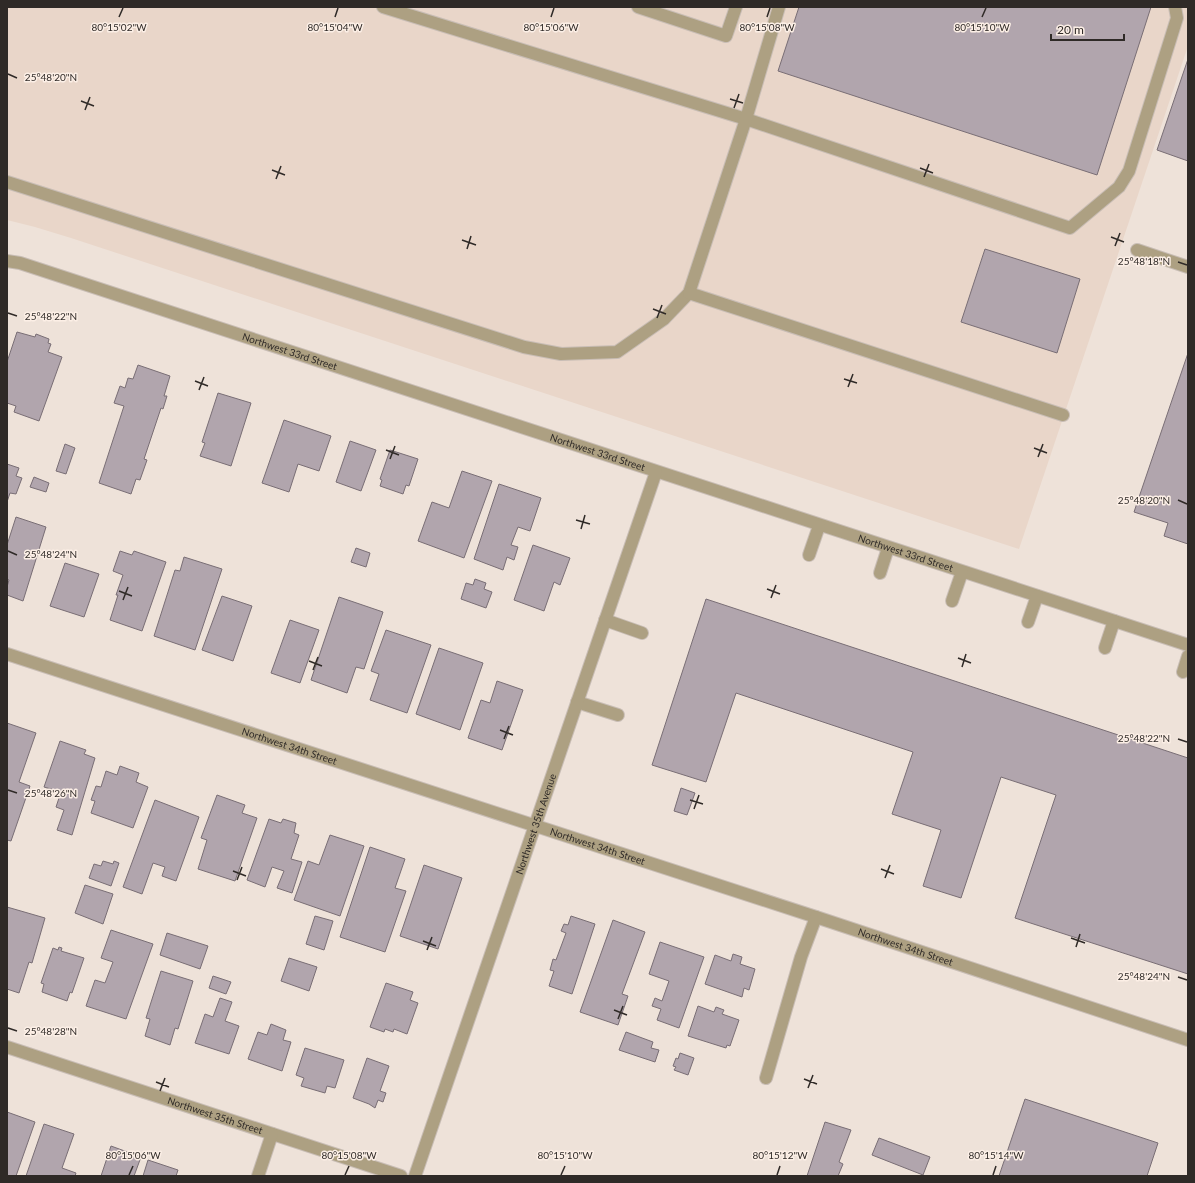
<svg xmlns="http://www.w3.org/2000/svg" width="1195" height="1183" font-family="Lato,sans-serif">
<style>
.built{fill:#e9d6c9}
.building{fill:#b1a5ad;stroke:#796e75}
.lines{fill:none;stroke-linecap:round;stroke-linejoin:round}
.minor-casing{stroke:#c8bdb5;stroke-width:14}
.minor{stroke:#ada082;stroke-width:12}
.ticks{fill:none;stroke:#2f2a27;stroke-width:1.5}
.labels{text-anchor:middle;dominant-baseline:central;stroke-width:3;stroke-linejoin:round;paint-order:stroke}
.street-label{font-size:10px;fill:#2f2a27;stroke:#fcefe6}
.ticks-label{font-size:10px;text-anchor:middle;fill:#2f2a27;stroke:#fcefe6;stroke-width:3;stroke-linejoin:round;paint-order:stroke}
</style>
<rect width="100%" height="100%" fill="#eee2d9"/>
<path class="built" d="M 7,7 L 1188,7 L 1188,46 L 1019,549 L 71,238 L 35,227 L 7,220 Z"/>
<path class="building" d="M 799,7 L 1151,7 L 1097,175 L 778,71 Z
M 1188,59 L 1188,161 L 1157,150 Z
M 985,249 L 1080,279 L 1057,353 L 961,322 Z
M 17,332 L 35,337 L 36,334 L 49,339 L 48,343 L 51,344 L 48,352 L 62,357 L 39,421 L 14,412 L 16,406 L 7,403 L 7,362 Z
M 1188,353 L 1188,544 L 1164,536 L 1168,523 L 1134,512 Z
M 138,365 L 170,376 L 164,396 L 167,396 L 163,409 L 161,408 L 144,459 L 147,460 L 140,480 L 136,479 L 131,494 L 99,483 L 124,406 L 114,403 L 120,386 L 125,388 L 128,378 L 133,379 Z
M 218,393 L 251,403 L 231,466 L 200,456 L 205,443 L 202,442 Z
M 284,420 L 331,436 L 319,471 L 298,464 L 289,492 L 262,483 Z
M 350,441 L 376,450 L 361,491 L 336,482 Z
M 65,444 L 75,448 L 66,474 L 56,471 Z
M 390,450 L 418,459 L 409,486 L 406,485 L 403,494 L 380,486 L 382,480 L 380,479 Z
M 7,464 L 19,468 L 16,476 L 22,478 L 16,494 L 10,493 L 7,502 Z
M 462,471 L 492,481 L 464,558 L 418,541 L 432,502 L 449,508 Z
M 34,477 L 49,483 L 46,492 L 30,487 Z
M 499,484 L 541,498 L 530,531 L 518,527 L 511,545 L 518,547 L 514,560 L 507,557 L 503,570 L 474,559 Z
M 16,517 L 46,527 L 23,601 L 7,595 L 7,587 L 9,580 L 7,579 L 7,545 Z
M 533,545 L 570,558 L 560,585 L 554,582 L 544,611 L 514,600 Z
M 356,548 L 370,553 L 366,567 L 351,562 Z
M 120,551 L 132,555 L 134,551 L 166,562 L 142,631 L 110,620 L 118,595 L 116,595 L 123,575 L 113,571 Z
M 184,557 L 222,569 L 195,650 L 154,636 L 175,570 L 180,571 Z
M 65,563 L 99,574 L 84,617 L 50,606 Z
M 475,579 L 486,583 L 484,589 L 492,592 L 486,608 L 461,599 L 466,583 L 473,585 Z
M 222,596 L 252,606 L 233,661 L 202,650 Z
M 339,597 L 383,612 L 364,669 L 356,667 L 347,693 L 311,680 Z
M 706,599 L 1188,758 L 1188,974 L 1015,918 L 1056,795 L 1001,777 L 961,898 L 923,886 L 941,830 L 892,814 L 913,752 L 736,693 L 706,782 L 652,765 Z
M 290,620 L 319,630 L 300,683 L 271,673 Z
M 386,630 L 431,645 L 407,713 L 370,700 L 379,674 L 371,671 Z
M 439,648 L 483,663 L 460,730 L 416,714 Z
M 497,681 L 523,690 L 502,750 L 468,738 L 481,700 L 490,703 Z
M 7,723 L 36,733 L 19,782 L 30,786 L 11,841 L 7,840 Z
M 60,741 L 86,750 L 84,754 L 95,758 L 72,835 L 57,830 L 64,810 L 56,807 L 61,792 L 44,787 Z
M 120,766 L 139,773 L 136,782 L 148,787 L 133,828 L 91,813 L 95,801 L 91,800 L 96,786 L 101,787 L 106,771 L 117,775 Z
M 681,788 L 695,793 L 687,815 L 674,811 Z
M 217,795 L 245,805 L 242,813 L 257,818 L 235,881 L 198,869 L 207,840 L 201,838 Z
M 155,800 L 199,817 L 176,881 L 162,876 L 165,867 L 153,863 L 142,894 L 123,887 Z
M 269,819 L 281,823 L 283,819 L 296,823 L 294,833 L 299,835 L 291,859 L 302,862 L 292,893 L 277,888 L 284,871 L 272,867 L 265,887 L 247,880 Z
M 330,835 L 364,846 L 340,916 L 294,900 L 308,861 L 319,865 Z
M 370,847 L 405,859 L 395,888 L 406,891 L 385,952 L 340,937 Z
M 103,861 L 113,864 L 114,861 L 119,863 L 111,886 L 89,878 L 94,864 L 101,866 Z
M 424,865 L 462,878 L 438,949 L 400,936 Z
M 85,885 L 113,894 L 103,924 L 75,913 Z
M 7,907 L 45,918 L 32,963 L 29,962 L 19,993 L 7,989 Z
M 315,916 L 333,921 L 324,950 L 306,944 Z
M 571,916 L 595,924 L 572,994 L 549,986 L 554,971 L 550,970 L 553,959 L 556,960 L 566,933 L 561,931 L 564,924 L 568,925 Z
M 613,920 L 645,932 L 622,994 L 628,996 L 618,1025 L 580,1012 Z
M 111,930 L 153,944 L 126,1019 L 86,1006 L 95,980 L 105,983 L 113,962 L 101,958 Z
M 167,933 L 208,946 L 200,969 L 160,955 Z
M 660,942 L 704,957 L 679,1028 L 657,1020 L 661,1009 L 652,1006 L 655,998 L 662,1001 L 669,981 L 649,974 Z
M 59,947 L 62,948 L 61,951 L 84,958 L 72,993 L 70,992 L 67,1001 L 42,992 L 44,984 L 41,983 L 53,948 L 58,950 Z
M 733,954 L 742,957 L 740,964 L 755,969 L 749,990 L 744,988 L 742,997 L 705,984 L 715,955 L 731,961 Z
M 289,958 L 317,967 L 309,991 L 281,981 Z
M 161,971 L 193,981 L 178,1029 L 175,1028 L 170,1045 L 145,1036 L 150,1019 L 146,1018 Z
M 213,976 L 231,982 L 226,994 L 209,988 Z
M 386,983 L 413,992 L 410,1000 L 418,1003 L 407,1034 L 394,1029 L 393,1032 L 385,1029 L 384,1032 L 370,1027 Z
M 220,998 L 232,1002 L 225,1021 L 239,1026 L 229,1054 L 195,1043 L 205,1014 L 213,1017 Z
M 698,1006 L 714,1012 L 716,1007 L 724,1010 L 722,1014 L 739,1020 L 730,1046 L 727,1045 L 726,1048 L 688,1036 Z
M 271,1024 L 286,1030 L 283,1040 L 291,1042 L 282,1071 L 248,1059 L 258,1032 L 267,1035 Z
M 626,1032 L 653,1042 L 651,1048 L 659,1050 L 655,1062 L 619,1050 Z
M 305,1048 L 344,1060 L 335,1088 L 327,1086 L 325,1093 L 301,1086 L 304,1078 L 296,1075 Z
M 680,1053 L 694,1058 L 688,1075 L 674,1070 L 676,1067 L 673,1066 L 676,1058 L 678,1059 Z
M 367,1058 L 389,1066 L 380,1091 L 386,1093 L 383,1102 L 378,1100 L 375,1108 L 369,1104 L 353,1098 Z
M 1025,1099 L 1158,1143 L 1147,1176 L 999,1176 Z
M 7,1112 L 35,1122 L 16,1176 L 7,1176 Z
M 825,1122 L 851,1130 L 839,1162 L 843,1164 L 838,1176 L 807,1176 Z
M 44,1124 L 74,1134 L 62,1168 L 76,1173 L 75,1176 L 26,1176 Z
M 879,1138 L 930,1157 L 923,1175 L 872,1155 Z
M 111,1146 L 141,1157 L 134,1176 L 101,1176 Z
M 148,1160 L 178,1170 L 176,1176 L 143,1176 Z"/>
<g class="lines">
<defs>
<g id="minor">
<path d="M 383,7 L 746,119 L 1070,228 L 1119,187 L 1129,171 L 1177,18 L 1175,7"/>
<path d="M 638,7 L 726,36 L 736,7"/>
<path d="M 7,182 L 524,347 L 561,354 L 617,352 L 664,319 L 689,293 L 746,119 L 779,7"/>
<path d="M 1137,250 L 1188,267"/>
<path id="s1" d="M 7,261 L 20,263 L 1188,645"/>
<path d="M 689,293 L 1063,415"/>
<path d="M 809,555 L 819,526"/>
<path d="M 880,573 L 888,548"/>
<path d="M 952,601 L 962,572"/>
<path d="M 605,620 L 642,633"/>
<path d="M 1028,622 L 1037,596"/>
<path d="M 1105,648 L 1114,621"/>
<path id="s2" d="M 7,654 L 816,917 L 1188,1040"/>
<path d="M 1183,672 L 1188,656"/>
<path d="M 577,702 L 618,715"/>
<path id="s3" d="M 7,1047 L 401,1176"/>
<path d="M 766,1078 L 801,957 L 816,917"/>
<path d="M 258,1176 L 272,1134"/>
<path id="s4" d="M 415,1176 L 656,472"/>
</g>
</defs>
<use href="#minor" class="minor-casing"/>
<use href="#minor" class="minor"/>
</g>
<path class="ticks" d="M 119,17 L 123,8M 335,17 L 338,8M 551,17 L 554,8M 767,17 L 770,8M 982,17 L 986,8M 8,74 L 17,78M 730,99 L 743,103M 81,101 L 94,106M 734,108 L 739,94M 85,110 L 90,97M 920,168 L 933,173M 272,170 L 285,175M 924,177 L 929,164M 276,179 L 281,166M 1111,237 L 1124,242M 462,240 L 476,245M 1115,246 L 1120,233M 467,249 L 471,236M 1178,262 L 1187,265M 653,309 L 666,314M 8,313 L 17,316M 657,318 L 662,305M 844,379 L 857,383M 195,381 L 208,386M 848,387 L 853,374M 199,390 L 204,377M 1034,448 L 1047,453M 386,450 L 399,455M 1038,457 L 1043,444M 390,459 L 395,446M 1178,500 L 1187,504M 576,520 L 590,524M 581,529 L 585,515M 8,551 L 17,555M 767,589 L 780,594M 119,591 L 132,596M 771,598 L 776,585M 123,600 L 128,587M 958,658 L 971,663M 309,661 L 322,666M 962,667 L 966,654M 313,670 L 318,657M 500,730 L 513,735M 504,739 L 509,726M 1178,739 L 1187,742M 8,790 L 17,793M 690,800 L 703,804M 694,809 L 699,795M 881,869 L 894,874M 233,871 L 246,876M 885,878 L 890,865M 237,880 L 242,867M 1071,938 L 1085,943M 423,941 L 436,946M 1076,947 L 1080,934M 427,950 L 432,937M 1178,977 L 1187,980M 614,1010 L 627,1015M 618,1019 L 623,1006M 8,1028 L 17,1031M 804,1079 L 817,1084M 156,1082 L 169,1087M 808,1088 L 813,1075M 160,1091 L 165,1078M 129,1175 L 133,1166M 345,1175 L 349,1166M 561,1175 L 565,1166M 777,1175 L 780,1166M 993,1175 L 996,1166"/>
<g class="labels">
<g class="street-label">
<text stroke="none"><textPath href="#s1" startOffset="297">Northwest 33rd Street</textPath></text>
<text stroke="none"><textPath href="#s1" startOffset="621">Northwest 33rd Street</textPath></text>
<text stroke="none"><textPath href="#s1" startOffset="945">Northwest 33rd Street</textPath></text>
<text stroke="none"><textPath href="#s2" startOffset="297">Northwest 34th Street</textPath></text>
<text stroke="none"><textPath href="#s4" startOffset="372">Northwest 35th Avenue</textPath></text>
<text stroke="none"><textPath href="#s2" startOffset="621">Northwest 34th Street</textPath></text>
<text stroke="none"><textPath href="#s2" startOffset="945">Northwest 34th Street</textPath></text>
<text stroke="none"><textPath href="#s3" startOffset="219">Northwest 35th Street</textPath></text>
</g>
</g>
<g class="ticks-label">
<text x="335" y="31">80°15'04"W</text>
<text x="119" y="31">80°15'02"W</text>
<text x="551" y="31">80°15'06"W</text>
<text x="767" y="31">80°15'08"W</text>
<text x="982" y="31">80°15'10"W</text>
<text x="51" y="81">25°48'20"N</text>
<text x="1144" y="265">25°48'18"N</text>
<text x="51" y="320">25°48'22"N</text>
<text x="1144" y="504">25°48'20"N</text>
<text x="51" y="558">25°48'24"N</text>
<text x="1144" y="742">25°48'22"N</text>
<text x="51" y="797">25°48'26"N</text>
<text x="1144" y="980">25°48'24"N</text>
<text x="51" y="1035">25°48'28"N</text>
<text x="133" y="1159">80°15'06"W</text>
<text x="349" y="1159">80°15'08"W</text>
<text x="565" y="1159">80°15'10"W</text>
<text x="780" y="1159">80°15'12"W</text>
<text x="996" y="1159">80°15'14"W</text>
</g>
<rect width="1195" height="1183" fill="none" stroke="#2f2a27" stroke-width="16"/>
<path d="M1051 34v6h73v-6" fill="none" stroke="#2f2a27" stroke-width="2"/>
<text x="1057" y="34" font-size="12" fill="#2f2a27" stroke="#fcefe6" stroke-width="3" paint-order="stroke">20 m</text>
</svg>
